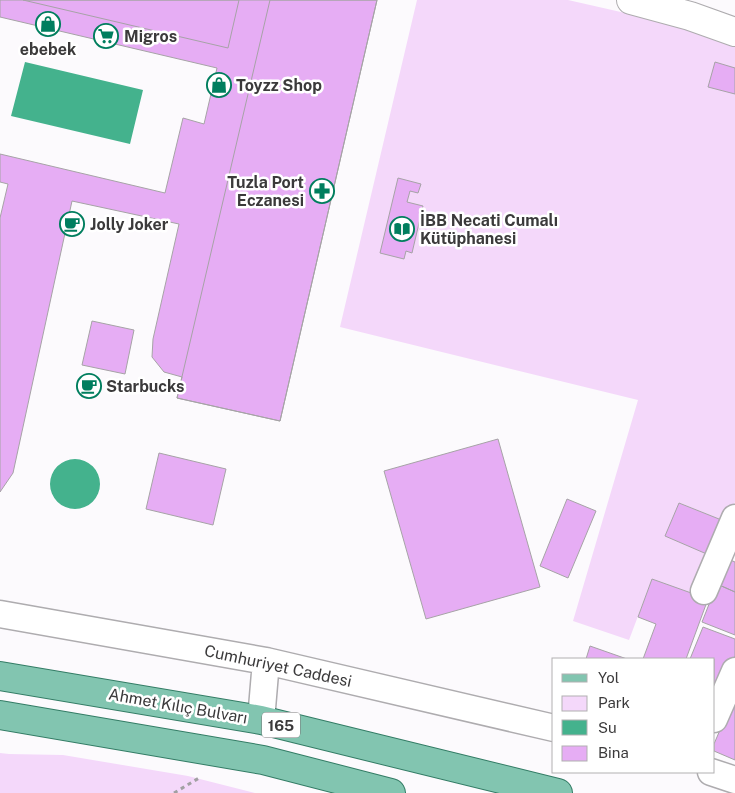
<svg xmlns="http://www.w3.org/2000/svg" width="735" height="793" font-family="'Public Sans',sans-serif">
<style>
.green{fill:#f4d8fa}
.water{fill:#44b28d}
.building{fill:#e6adf4;stroke:#a6a3a6}
.lines{fill:none;stroke-linecap:round;stroke-linejoin:round}
.street-casing{stroke:#aeacaf;stroke-width:29}
.secondary-casing{stroke:#aeacaf;stroke-width:30}
.primary-casing{stroke:#337c65;stroke-width:30}
.path{stroke:#a1a0a2;stroke-width:3;stroke-dasharray:4 4;stroke-linecap:butt}
.street{stroke:#fff;stroke-width:26}
.secondary{stroke:#fff;stroke-width:28}
.primary{stroke:#82c5b0;stroke-width:28}
.labels{text-anchor:middle;dominant-baseline:central;stroke-width:5;stroke-linejoin:round;paint-order:stroke}
.shield{fill:#fff;stroke:#767576;stroke-width:1}
.shield-label{font-size:15px;font-weight:bold;fill:#3b3a3b}
.poi-label{font-size:16px;font-weight:bold;fill:#3b3a3b;stroke:#fff;text-anchor:start}
.street-label{font-size:16px;fill:#3b3a3b;stroke:#fff}
</style>
<rect width="100%" height="100%" fill="#fcfafd"/>
<path class="green" d="M 417,0 L 568,0 L 700,30 L 735,45 L 735,502 L 728,519 L 724,521 L 680,503 L 665,536 L 709,555 L 696,595 L 652,579 L 629,640 L 573,621 L 638,400 L 340,327 Z
M 0,753 L 9,754 L 63,755 L 188,776 L 255,793 L 0,793 Z"/>
<path class="water" d="M 25,62 L 143,90 L 130,144 L 11,116 Z
M50 484a25 25 0 1 1 50 0a25 25 0 1 1-50 0Z"/>
<path class="building" d="M 0,0 L 377,0 L 280,421 L 177,398 L 182,377 L 164,372 L 152,357 L 153,339 L 179,224 L 72,201 L 13,473 L 0,492 L 0,218 L 8,184 L 0,182 L 0,154 L 165,193 L 183,118 L 204,124 L 217,68 L 0,17 Z
M 23,0 L 239,0 L 228,48 Z
M 270,0 L 377,0 L 280,421 L 177,398 Z
M 715,62 L 735,68 L 735,94 L 708,87 Z
M 398,178 L 421,184 L 418,193 L 410,191 L 407,202 L 423,206 L 412,253 L 406,251 L 404,259 L 380,253 Z
M 92,321 L 134,330 L 125,374 L 82,365 Z
M 498,439 L 540,587 L 426,619 L 384,471 Z
M 159,453 L 226,469 L 213,525 L 146,509 Z
M 567,499 L 596,511 L 568,578 L 540,566 Z
M 679,503 L 724,521 L 709,555 L 665,536 Z
M 728,559 L 735,562 L 735,592 L 717,584 Z
M 652,579 L 708,599 L 686,659 L 643,659 L 656,624 L 638,617 Z
M 717,584 L 735,592 L 735,635 L 702,622 Z
M 703,627 L 735,639 L 735,656 L 724,683 L 714,689 L 714,659 L 690,659 Z
M 590,646 L 627,659 L 586,659 Z
M 731,704 L 735,705 L 735,760 L 714,751 L 714,744 Z"/>
<g class="lines">
<defs>
<path id="street" d="M 704,591 L 735,518
M 0,614 L 266,661 L 554,728
M 714,719 L 735,671
M 261,720 L 266,661
M 711,772 L 735,780"/>
<path id="secondary" d="M 631,0 L 690,16 L 735,32"/>
<path id="primary" d="M 0,676 L 261,720 L 558,793
M 0,715 L 263,760 L 391,793"/>
</defs>
<use href="#street" class="street-casing"/>
<use href="#secondary" class="secondary-casing"/>
<use href="#primary" class="primary-casing"/>
<path class="path" d="M 174,793 L 199,778"/>
<use href="#street" class="street"/>
<use href="#secondary" class="secondary"/>
<use href="#primary" class="primary"/>
</g>
<defs>
<symbol id="shop-ring" viewBox="-11 -11 22 22"><circle r="9.5" fill="#fff" stroke="#007e5e" stroke-width="1.5"/><path d="M-5-2.5h2.3a2.7 3.5 0 0 1 5.4 0H5L5.5 6h-11ZM-1.5-2.5h3a1.5 2.3 0 0 0-3 0Z" fill="#007e5e"/></symbol>
<symbol id="supermarket-ring" viewBox="-11 -11 22 22"><circle r="9.5" fill="#fff" stroke="#007e5e" stroke-width="1.5"/><path d="M-6-5.5h2.5l.6 2H6L4.5 2H-2.5L-4.4-4H-6ZM-1.5 3.2a1.3 1.3 0 1 0 .1 0ZM3 3.2a1.3 1.3 0 1 0 .1 0Z" fill="#007e5e"/></symbol>
<symbol id="pharmacy-ring" viewBox="-11 -11 22 22"><circle r="9.5" fill="#fff" stroke="#007e5e" stroke-width="1.5"/><path d="M-2-6h4v4h4v4h-4v4h-4v-4h-4v-4h4Z" fill="#007e5e"/></symbol>
<symbol id="cafe-ring" viewBox="-11 -11 22 22"><circle r="9.5" fill="#fff" stroke="#007e5e" stroke-width="1.5"/><path d="M-5.5-4.5H6V0H3Q3 3.5 0 3.5H-2.5Q-5.5 3.5-5.5 0ZM3-3.2v2h1.7v-2ZM-6 4.5H4V6H-6Z" fill="#007e5e"/></symbol>
<symbol id="library-ring" viewBox="-11 -11 22 22"><circle r="9.5" fill="#fff" stroke="#007e5e" stroke-width="1.5"/><path d="M-6-4Q-3-5.5-.7-3.5V5Q-3 3-6 4ZM6-4Q3-5.5 .7-3.5V5Q3 3 6 4Z" fill="#007e5e"/></symbol>
</defs>
<g fill-rule="evenodd">
<use href="#shop-ring" x="34" y="10" width="28" height="28"/>
<use href="#supermarket-ring" x="92" y="22" width="28" height="28"/>
<use href="#shop-ring" x="205" y="71" width="28" height="28"/>
<use href="#pharmacy-ring" x="308" y="177" width="28" height="28"/>
<use href="#cafe-ring" x="58" y="210" width="28" height="28"/>
<use href="#library-ring" x="388" y="215" width="28" height="28"/>
<use href="#cafe-ring" x="75" y="372" width="28" height="28"/>
</g>
<g class="labels">
<rect class="shield" x="262" y="712.5" width="38" height="25" rx="4"/>
<g class="shield-label">
<text x="281" y="725">165</text>
</g>
<g class="poi-label">
<text x="124" y="36">Migros</text>
<text x="48" y="49" text-anchor="middle">ebebek</text>
<text x="236" y="85">Toyzz Shop</text>
<text x="304" y="182" text-anchor="end">Tuzla Port<tspan x="304" dy="18">Eczanesi</tspan></text>
<text x="420" y="220">İBB Necati Cumalı<tspan x="420" dy="18">Kütüphanesi</tspan></text>
<text x="90" y="224">Jolly Joker</text>
<text x="106" y="386">Starbucks</text>
</g>
<g class="street-label">
<text transform="translate(278 666) rotate(12)">Cumhuriyet Caddesi</text>
<text transform="translate(178 706) rotate(10)">Ahmet Kılıç Bulvarı</text>
</g>
</g>
<rect x="552" y="658" width="162" height="115" fill="#ffffff" stroke="#b1b0b1"/>
<rect x="562" y="674" width="25" height="8" fill="#82c5b0" stroke="#b1b0b1"/>
<text x="598" y="683" font-size="15" fill="#3b3a3b">Yol</text>
<rect x="562" y="696" width="25" height="15" fill="#f4d8fa" stroke="#b1b0b1"/>
<text x="598" y="708" font-size="15" fill="#3b3a3b">Park</text>
<rect x="562" y="720" width="25" height="15" fill="#44b28d" stroke="#b1b0b1"/>
<text x="598" y="733" font-size="15" fill="#3b3a3b">Su</text>
<rect x="562" y="746" width="25" height="15" fill="#e6adf4" stroke="#b1b0b1"/>
<text x="598" y="758" font-size="15" fill="#3b3a3b">Bina</text>
</svg>
